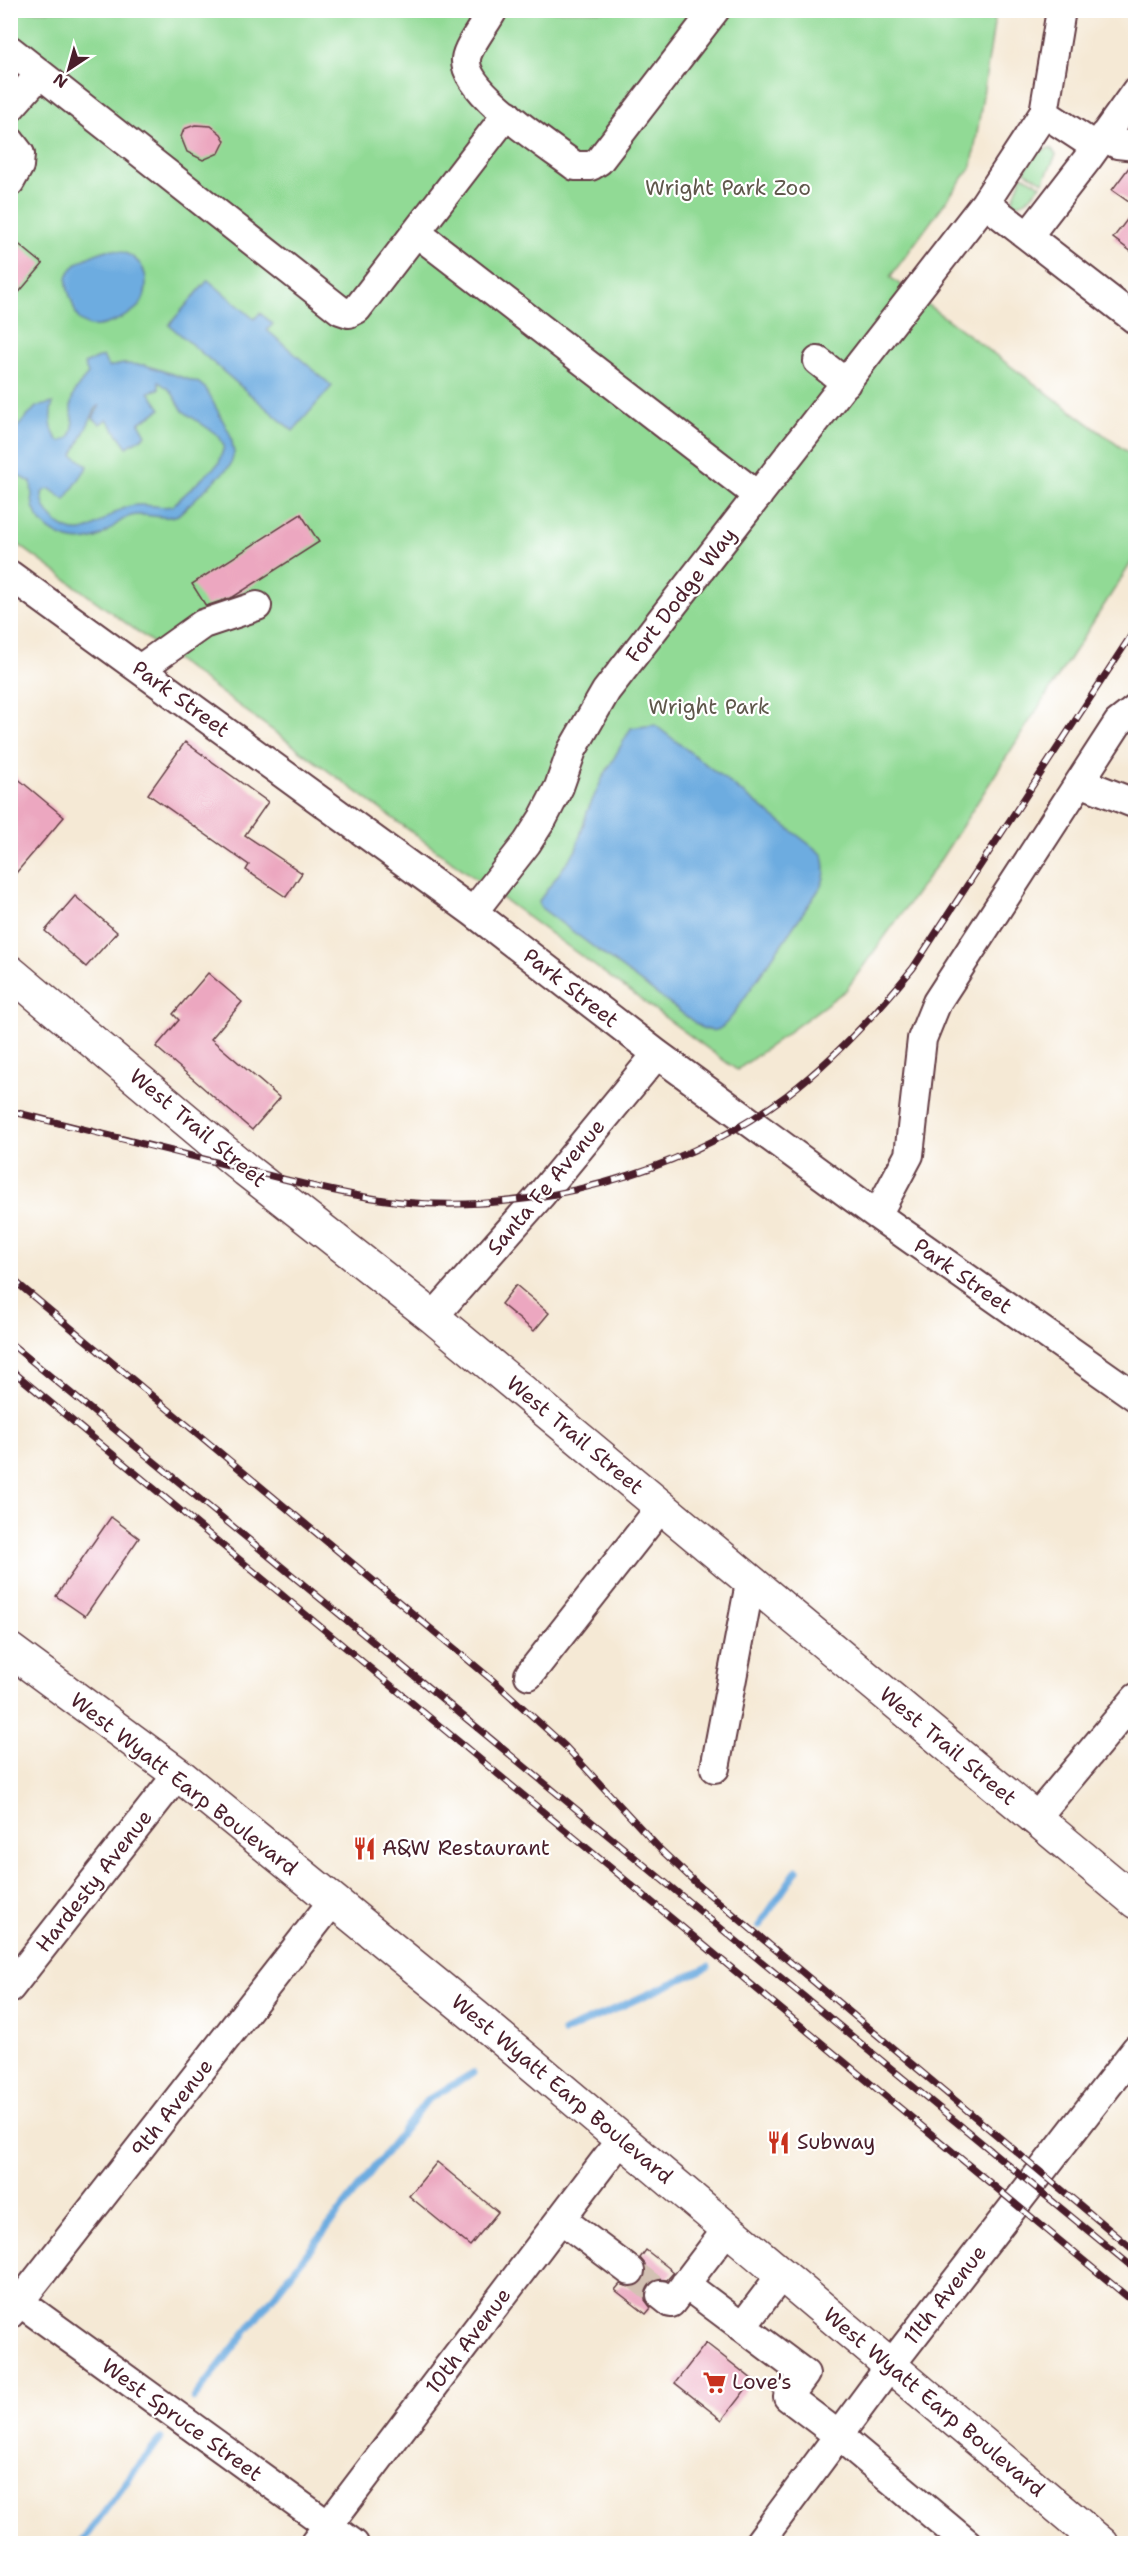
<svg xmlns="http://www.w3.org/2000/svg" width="1146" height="2554" font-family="'Shantell Sans',sans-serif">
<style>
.green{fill:#91da95;stroke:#6e7c60;stroke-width:1.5}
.water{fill:#6dace0;stroke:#5c6686;stroke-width:1.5;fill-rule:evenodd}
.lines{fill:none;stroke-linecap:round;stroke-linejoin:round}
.stream{stroke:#6dace0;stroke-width:7}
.building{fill:#eca7c0}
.minor-tunnel{stroke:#d3c1b3;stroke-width:28;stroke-dasharray:28 14;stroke-linecap:butt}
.minor-casing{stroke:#643d44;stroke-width:32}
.major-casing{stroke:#643d44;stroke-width:36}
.minor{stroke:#fff;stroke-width:28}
.major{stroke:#fff;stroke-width:33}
.rail-casing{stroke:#4a1f2b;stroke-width:7}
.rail{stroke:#fff;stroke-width:4.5;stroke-dasharray:14;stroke-linecap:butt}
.labels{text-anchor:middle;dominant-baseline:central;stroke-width:4.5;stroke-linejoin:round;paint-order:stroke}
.park-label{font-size:21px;fill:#5f574b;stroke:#fff}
.street-label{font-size:21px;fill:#4a1f2b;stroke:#fff}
.poi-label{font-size:21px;fill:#4a1f2b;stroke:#fff;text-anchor:start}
</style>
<rect width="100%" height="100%" fill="#fff"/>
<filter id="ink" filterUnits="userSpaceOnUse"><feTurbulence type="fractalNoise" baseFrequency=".0167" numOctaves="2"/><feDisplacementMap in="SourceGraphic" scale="12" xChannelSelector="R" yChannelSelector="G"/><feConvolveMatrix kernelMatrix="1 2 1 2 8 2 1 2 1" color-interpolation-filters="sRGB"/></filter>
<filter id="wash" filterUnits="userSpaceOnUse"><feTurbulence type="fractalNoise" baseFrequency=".008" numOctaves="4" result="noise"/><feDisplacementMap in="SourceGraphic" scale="24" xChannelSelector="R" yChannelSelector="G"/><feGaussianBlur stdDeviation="1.35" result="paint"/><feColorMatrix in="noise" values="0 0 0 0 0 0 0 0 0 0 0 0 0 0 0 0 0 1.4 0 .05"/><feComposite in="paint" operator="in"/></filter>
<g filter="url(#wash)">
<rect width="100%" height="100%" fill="#f5e9d5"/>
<path class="green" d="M 11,11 L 996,11 L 972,166 L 890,277 L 1135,458 L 1135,557 L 939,862 L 846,990 L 737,1070 L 11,539 Z
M 1049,148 L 1052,149 L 1056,155 L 1043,182 L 1024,171 L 1037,152 Z
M 1022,175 L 1041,185 L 1026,201 L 1015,205 L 1012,202 Z"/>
<path class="water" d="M 107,250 C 127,249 147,262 146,284 C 146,292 144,300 139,306 C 129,316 98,332 85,324 C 77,320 76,313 73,305 C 71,297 65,287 67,278 C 70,263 94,254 107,250 Z
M 208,280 L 254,319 L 260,313 L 273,324 L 267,330 L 332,386 L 293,431 L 169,325 Z
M 103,356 L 108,367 L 123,364 L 145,365 L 199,383 L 206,389 L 231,436 L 234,453 L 230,466 L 178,515 C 162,521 147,512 131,516 C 119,519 112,530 100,536 C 76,548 44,535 34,509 C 31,500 32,491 31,482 L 11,472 L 11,434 L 36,407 L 53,403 C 49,414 50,434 60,442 L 69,438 C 76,427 72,422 71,410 C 70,395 79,384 88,374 L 84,364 ZM 159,382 L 171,391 L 183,411 L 219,436 L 224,446 L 219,463 L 172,506 C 158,509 144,502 130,506 C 104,512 87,548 56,522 C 47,514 42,504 42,493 L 45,490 L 50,489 L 65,500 L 88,466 L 73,455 L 96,408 L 100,405 L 93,418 L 100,424 L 107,419 L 127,447 L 146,435 L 139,423 L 161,409 L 149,392 L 159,389 Z
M 655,725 L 823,855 C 826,868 826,876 820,888 L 730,1019 C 721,1029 716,1034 702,1028 L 540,907 L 539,901 L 576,850 L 587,812 L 602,779 L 631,728 Z"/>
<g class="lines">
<path class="stream" d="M 759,1926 L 797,1870
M 564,2032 L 708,1967
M 194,2398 L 427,2100 L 473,2073
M 80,2544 L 132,2474 L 161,2439"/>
</g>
<g id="blocks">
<path class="building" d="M 195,125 L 211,126 L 221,134 L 225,141 L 219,153 L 203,160 L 187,152 L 181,137 L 184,129 Z
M 1133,162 L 1136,162 L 1136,207 L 1112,190 Z
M 1136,208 L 1136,255 L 1113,238 Z
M 10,237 L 43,264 L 10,303 Z
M 301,514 L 319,542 L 233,597 L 206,606 L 192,584 Z
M 185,742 L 268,802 L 245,835 L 302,873 L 286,897 L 246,870 L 249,865 L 148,794 Z
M 10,772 L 64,817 L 10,880 Z
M 75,896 L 117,932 L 86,967 L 45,931 Z
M 208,973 L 242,1002 L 211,1039 L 280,1098 L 252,1130 L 156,1047 L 179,1020 L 173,1014 Z
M 516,1285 L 549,1313 L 534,1331 L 501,1304 Z
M 111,1517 L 139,1538 L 85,1616 L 56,1596 Z
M 437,2162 L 498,2212 L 470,2246 L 409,2196 Z
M 646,2250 L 674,2272 L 667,2280 L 656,2279 L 648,2285 L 645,2293 L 645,2300 L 651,2308 L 646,2314 L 615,2290 L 620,2284 L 629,2287 L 637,2286 L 643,2281 L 646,2272 L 645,2264 L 640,2258 Z
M 706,2343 L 753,2380 L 722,2420 L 675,2383 Z"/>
</g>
</g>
<g filter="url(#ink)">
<use href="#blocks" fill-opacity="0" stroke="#643d44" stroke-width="1.5"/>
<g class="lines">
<path class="minor-tunnel" d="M 630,2271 L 661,2295"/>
<defs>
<path id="minor" d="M 493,10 C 487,22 467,47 466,59 C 463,92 550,147 575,166 L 591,166 L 599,161 L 715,10
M 10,50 L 340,310 L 349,313 L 357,309 L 507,114
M 10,108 L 40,74
M 1044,113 L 1096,147
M 1104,135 L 1117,144 L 1136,146
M 10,141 L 20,154 L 19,166 L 10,182
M 985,203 L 1136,320
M 417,233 L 758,496
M 1028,236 L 1089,157 L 1136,91
M 818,361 L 846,383
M 10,575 L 473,912 L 657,1054 L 877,1215 L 1136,1397
M 140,669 L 203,624 L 257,606
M 1080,782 L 1136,804
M 473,912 L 527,843 L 543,818 L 559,787 L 572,750 L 606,691 L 985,203 L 1044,113 L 1061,10
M 877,1215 L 909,1155 L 922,1039 L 937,1002 L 1118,723 L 1136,709
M 433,1317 L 540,1196 L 657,1054
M 529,1675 L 661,1507
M 715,1768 L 750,1583
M 1034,1820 L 1136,1698
M 10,1988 L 178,1774
M 561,2219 L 630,2271
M 685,2284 L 805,2374 L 788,2397 L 838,2435 L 968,2544
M 10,2295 L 354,2544
M 661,2295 L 671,2303 L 728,2228
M 10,2314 L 333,1901
M 742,2327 L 782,2274
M 314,2544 L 622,2138
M 758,2544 L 890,2366 L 1136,2049"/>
<path id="major" d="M 10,972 L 246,1170 L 433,1317 L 1136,1902
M 10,1650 L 178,1774 L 476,2017 L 1102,2544"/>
</defs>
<use href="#minor" class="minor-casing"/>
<use href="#major" class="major-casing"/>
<use href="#minor" class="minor"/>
<use href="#major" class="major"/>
<defs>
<path id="rail" d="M 10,1111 C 84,1130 158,1148 232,1166 C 288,1180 345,1196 402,1202 C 533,1214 682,1174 787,1095 C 835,1058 875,1015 913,968 L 1136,628
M 10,1277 L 497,1684 L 565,1746 L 661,1850 L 696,1883 L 1136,2252
M 10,1343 L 1136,2270
M 10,1369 L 1136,2304"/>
</defs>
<use href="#rail" class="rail-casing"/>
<use href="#rail" class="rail"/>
</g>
</g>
<defs>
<symbol id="restaurant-bare" viewBox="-9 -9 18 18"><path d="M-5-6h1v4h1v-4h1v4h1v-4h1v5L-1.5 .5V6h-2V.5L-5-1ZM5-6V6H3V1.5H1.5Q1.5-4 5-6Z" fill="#c8321e" stroke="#fff" stroke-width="2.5" paint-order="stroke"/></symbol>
<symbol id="supermarket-bare" viewBox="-9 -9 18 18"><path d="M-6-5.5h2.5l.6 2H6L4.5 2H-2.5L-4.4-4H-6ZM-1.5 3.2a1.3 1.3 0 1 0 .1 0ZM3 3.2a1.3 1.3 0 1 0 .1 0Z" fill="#c8321e" stroke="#fff" stroke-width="2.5" paint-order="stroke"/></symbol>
</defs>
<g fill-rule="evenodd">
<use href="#restaurant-bare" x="348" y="1832" width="33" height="33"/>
<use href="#restaurant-bare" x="762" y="2126" width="33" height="33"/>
<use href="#supermarket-bare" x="698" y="2366" width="33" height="33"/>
</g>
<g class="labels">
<g class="park-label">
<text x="728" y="188">Wright Park Zoo</text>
<text x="709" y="707">Wright Park</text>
</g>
<g class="street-label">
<text transform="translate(681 595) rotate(-52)">Fort Dodge Way</text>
<text transform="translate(181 699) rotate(36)">Park Street</text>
<text transform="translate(571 988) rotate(38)">Park Street</text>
<text transform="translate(198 1128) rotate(40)">West Trail Street</text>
<text transform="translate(546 1187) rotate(-50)">Santa Fe Avenue</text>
<text transform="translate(963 1276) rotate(35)">Park Street</text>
<text transform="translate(575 1435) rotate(40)">West Trail Street</text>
<text transform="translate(948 1746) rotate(40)">West Trail Street</text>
<text transform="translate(184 1784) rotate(38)">West Wyatt Earp Boulevard</text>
<text transform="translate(94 1881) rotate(-52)">Hardesty Avenue</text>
<text transform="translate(562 2089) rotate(40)">West Wyatt Earp Boulevard</text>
<text transform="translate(172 2108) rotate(-52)">9th Avenue</text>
<text transform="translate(945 2295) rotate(-52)">11th Avenue</text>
<text transform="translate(468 2341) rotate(-53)">10th Avenue</text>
<text transform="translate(934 2402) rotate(40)">West Wyatt Earp Boulevard</text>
<text transform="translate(182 2420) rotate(36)">West Spruce Street</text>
</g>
<g class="poi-label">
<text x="382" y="1848">A&amp;W Restaurant</text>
<text x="797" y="2142">Subway</text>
<text x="732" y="2382">Love's</text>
</g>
</g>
<rect width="1146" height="2554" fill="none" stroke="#fff" stroke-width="36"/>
<g transform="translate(69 69) rotate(216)" stroke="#ffffff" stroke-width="4.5" paint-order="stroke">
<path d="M0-4.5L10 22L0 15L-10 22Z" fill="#4a1f2b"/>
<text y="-9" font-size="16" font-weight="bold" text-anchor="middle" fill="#4a1f2b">N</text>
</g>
</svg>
